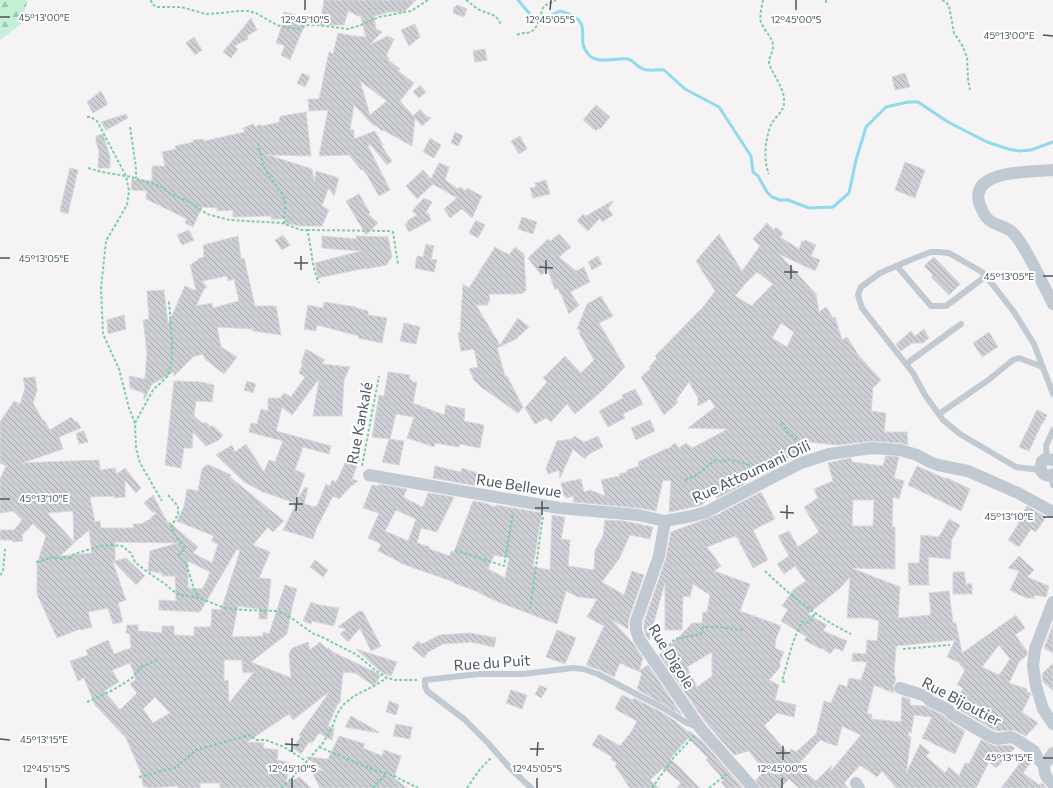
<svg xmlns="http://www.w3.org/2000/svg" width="1053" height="788" font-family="Commissioner,sans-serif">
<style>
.forest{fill:url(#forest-firs)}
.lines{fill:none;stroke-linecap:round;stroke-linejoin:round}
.stream{stroke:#90daee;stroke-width:3}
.building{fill:url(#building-back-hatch);stroke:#d7d9de;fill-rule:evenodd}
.path{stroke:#7ad0a6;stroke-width:2;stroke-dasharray:3 2;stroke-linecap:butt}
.lane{stroke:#c1cad2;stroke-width:6}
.street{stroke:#c1cad2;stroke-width:12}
.ticks{fill:none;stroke:#4a5661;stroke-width:1.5}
.labels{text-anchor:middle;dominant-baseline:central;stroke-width:4;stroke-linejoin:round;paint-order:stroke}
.street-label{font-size:15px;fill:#4a5661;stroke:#fff}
.ticks-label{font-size:10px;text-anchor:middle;fill:#4a5661;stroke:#fff;stroke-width:4;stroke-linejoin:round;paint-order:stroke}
</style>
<defs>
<pattern id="forest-firs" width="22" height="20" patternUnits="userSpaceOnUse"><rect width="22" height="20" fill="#c3f1d5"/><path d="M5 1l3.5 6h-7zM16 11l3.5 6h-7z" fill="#a0c6b0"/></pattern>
<pattern id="building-back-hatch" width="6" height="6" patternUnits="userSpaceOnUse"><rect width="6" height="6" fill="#cdcfd5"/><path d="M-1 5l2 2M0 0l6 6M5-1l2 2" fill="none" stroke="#a8abb0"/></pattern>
</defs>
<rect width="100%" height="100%" fill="#f5f3f3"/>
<path class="forest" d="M 0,0 L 26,0 L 27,2 L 21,24 L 0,40 Z"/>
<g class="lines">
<path class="stream" d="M 518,0 L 533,18 L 538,21 L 560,11 C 599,22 572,38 589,55 C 599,65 616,57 628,59 C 633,60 637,67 643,69 C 649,72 657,69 664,70 L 685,89 L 719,107 L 751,156 L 753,172 L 758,176 L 767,192 L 772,197 L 780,200 L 788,200 L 809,208 L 833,207 L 849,193 L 856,160 L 866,127 L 886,107 L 908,102 L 918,102 L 948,122 L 987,142 L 1008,149 L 1019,151 L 1031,150 L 1053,142"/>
</g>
<path class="building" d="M 324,0 L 416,0 L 404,12 L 389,12 L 374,16 L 376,29 L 382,32 L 369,45 L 388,36 L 394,39 L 386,56 L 389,58 L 388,60 L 400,69 L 398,71 L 414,83 L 400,101 L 415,118 L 412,146 L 383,130 L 382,131 L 376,125 L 374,126 L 354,105 L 350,130 L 354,130 L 354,139 L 375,131 L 383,145 L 381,145 L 392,161 L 387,165 L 370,144 L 368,146 L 390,190 L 379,196 L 367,175 L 362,169 L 361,170 L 349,155 L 319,156 L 328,110 L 309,111 L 308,99 L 319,99 L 329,52 L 333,54 L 338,33 L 354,36 L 366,37 L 361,17 L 348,11 L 344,25 L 320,25 ZM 360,81 L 387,101 L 370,115 Z
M 458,5 L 467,9 L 464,17 L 453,13 L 454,7 Z
M 284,12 L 296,15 L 295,17 L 308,17 L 290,60 L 281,55 L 285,46 L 276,43 L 283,22 L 281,22 Z
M 251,18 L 257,30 L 247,36 L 248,39 L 234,46 L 238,49 L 231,58 L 223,52 Z
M 415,24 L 420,37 L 409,46 L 401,30 Z
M 194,37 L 202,50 L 195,55 L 186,43 Z
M 485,49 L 487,60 L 475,62 L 473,51 Z
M 302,73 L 310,77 L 305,87 L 297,83 Z
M 905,73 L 910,87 L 895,90 L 892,77 Z
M 420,85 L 426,92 L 419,98 L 413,92 Z
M 101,91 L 108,104 L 93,113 L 87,102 Z
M 596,105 L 610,117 L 600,129 L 598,128 L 596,131 L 583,120 Z
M 420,109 L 426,116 L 431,118 L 422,126 L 413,116 Z
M 306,112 L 311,156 L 268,155 L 312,169 L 314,182 L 316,171 L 339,178 L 334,196 L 330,190 L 328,189 L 322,206 L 329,210 L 322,226 L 301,226 L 284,223 L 285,219 L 271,219 L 271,216 L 233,217 L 233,210 L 217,211 L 217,208 L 202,207 L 193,227 L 185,223 L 187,219 L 146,199 L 147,191 L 131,190 L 132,179 L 152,181 L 152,166 L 165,166 L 162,152 L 176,149 L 175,146 L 193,142 L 193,140 L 204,139 L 204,141 L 245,132 L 243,128 L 253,124 L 255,127 L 260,124 L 262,126 L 280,122 L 279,118 L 281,116 Z
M 126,114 L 128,118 L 106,130 L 101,122 Z
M 455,132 L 463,136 L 458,146 L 451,143 Z
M 103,134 L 110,157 L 110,168 L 98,168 L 99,152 L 96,141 L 96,136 Z
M 520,136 L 527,149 L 519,154 L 511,141 Z
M 430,138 L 441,145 L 434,158 L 423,152 Z
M 905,162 L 925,170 L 915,198 L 895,190 Z
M 439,163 L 449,167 L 445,180 L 458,189 L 460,187 L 466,191 L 467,188 L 482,196 L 472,218 L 462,209 L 450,218 L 444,209 L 457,198 L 433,184 L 417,199 L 406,186 L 423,170 L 431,179 Z
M 70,168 L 78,170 L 68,214 L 61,212 L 60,210 Z
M 546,180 L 550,194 L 533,198 L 530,188 L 536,187 L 535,183 Z
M 359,194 L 370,213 L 368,214 L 378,223 L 366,235 L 346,201 Z
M 424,198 L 432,202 L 425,214 L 428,213 L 431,220 L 409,232 L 405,224 L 408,223 L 407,221 L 417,215 L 412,211 Z
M 612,201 L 613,202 L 608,208 L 613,215 L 602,222 L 600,218 L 588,231 L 577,221 L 583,214 L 586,216 Z
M 522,217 L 537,222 L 533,234 L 518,229 Z
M 476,220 L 485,225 L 478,238 L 469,233 Z
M 767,223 L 774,230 L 776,227 L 783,233 L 780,237 L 799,249 L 802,241 L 804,242 L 805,240 L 816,245 L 811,256 L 820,260 L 815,271 L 779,254 L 816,294 L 819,312 L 826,307 L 833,318 L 835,317 L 842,340 L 847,337 L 859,356 L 881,380 L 872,389 L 873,390 L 871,411 L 886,413 L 884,432 L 907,432 L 908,445 L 901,443 L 872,441 L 838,445 L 798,441 L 807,453 L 797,457 L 794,453 L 782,464 L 761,475 L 758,470 L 743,485 L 717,498 L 713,493 L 702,505 L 670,512 L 669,512 L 671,481 L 663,480 L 656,511 L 639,508 L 573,502 L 574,496 L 566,498 L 565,495 L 564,496 L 561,483 L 581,479 L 584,492 L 590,490 L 605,496 L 601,480 L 620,476 L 619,474 L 627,472 L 627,470 L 639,466 L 638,462 L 668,448 L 668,449 L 675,443 L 679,448 L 686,443 L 692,448 L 728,429 L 688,428 L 715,407 L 710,399 L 698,406 L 698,398 L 689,382 L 676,400 L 678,402 L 664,415 L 641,377 L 651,368 L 649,367 L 657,358 L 655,356 L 704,306 L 715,291 L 696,261 L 719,234 L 742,271 L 760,246 L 753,239 ZM 757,272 L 773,284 L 754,303 L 752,306 L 735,296 L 744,285 ZM 781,323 L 794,332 L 787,347 L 772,338 Z
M 189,230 L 194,240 L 182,245 L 177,235 Z
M 559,234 L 571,247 L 559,257 L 576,271 L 584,267 L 590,282 L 570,292 L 579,305 L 569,314 L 561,294 L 560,294 L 558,288 L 555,290 L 548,270 L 541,275 L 528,258 L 548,239 L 550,241 Z
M 283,235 L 290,245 L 282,250 L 275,240 Z
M 238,236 L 241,259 L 244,258 L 255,306 L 276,306 L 281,335 L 253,331 L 253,329 L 217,327 L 221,347 L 237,357 L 224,374 L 205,359 L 203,354 L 193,357 L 174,376 L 174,372 L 152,384 L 144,400 L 144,393 L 130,388 L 129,376 L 145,379 L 147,352 L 143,320 L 149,319 L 147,291 L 164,290 L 168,324 L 185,286 L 196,291 L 190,264 L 191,266 L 193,263 L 200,258 L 204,257 L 203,245 ZM 227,276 L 228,281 L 234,279 L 239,301 L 213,308 L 212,303 L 196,306 L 204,289 L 207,287 L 202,281 Z
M 322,236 L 357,239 L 356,236 L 388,237 L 392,257 L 386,265 L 366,269 L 366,268 L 318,278 L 315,263 L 361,251 L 322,248 Z
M 426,244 L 434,246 L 431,259 L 437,260 L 434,272 L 415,268 L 417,256 L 423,257 Z
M 495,247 L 509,255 L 515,247 L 524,254 L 526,291 L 524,291 L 524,293 L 514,294 L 489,294 L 490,301 L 488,301 L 488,305 L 476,305 L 500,345 L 518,318 L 529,327 L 516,339 L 497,348 L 505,376 L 507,376 L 523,407 L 518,413 L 481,387 L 474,380 L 469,369 L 478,367 L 474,349 L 461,351 L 458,333 L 460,333 L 463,284 L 469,288 Z
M 598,256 L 602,264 L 592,270 L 588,262 Z
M 934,257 L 960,284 L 949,295 L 931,277 L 933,275 L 924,266 Z
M 601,296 L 613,316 L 599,323 L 625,367 L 603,390 L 575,414 L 567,404 L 551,422 L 546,418 L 535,424 L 525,408 L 547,382 L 543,378 L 565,356 L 581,373 L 594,360 L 579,333 L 580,330 L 577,329 L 587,304 Z
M 324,302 L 356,307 L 356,308 L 368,311 L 368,315 L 387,318 L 382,343 L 358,338 L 359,336 L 317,325 L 316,331 L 304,329 L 308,305 L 323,308 Z
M 124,315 L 126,329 L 108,334 L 107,320 Z
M 404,323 L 420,327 L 416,344 L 400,341 Z
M 924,329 L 929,338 L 923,343 L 912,343 L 901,351 L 896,344 L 911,331 L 915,336 Z
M 989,332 L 998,347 L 982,357 L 973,343 Z
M 306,349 L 325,360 L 322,364 L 350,367 L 344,380 L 342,416 L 313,416 L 319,379 L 292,415 L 282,407 L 276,431 L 331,446 L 329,454 L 303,447 L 295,470 L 305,474 L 295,503 L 263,492 L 244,482 L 216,455 L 232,445 L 235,452 L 246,444 L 264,472 L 269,460 L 275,462 L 283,441 L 249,432 L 251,423 L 257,424 L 261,409 L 268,411 L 268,398 L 280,398 L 284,393 L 291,397 L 305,377 L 299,373 L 303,363 L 301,363 Z
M 388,372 L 410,375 L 409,379 L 412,380 L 412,382 L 417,382 L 413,403 L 444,415 L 446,405 L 465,409 L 464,421 L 484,425 L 480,448 L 460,444 L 459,447 L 435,443 L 434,447 L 407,438 L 414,417 L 396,414 L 390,439 L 372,437 L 379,395 L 384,396 Z
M 35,377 L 37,390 L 33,403 L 43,421 L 44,420 L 50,430 L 71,417 L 75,422 L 77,421 L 81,428 L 59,437 L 63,449 L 22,463 L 99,460 L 100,470 L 115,468 L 117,474 L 125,468 L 141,488 L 136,493 L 125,480 L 125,497 L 114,498 L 114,496 L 90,497 L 95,522 L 100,521 L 101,528 L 134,528 L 133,524 L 141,524 L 152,518 L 151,517 L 157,513 L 151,511 L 144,503 L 153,495 L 164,516 L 162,515 L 166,519 L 168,523 L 169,522 L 198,547 L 193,553 L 212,563 L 218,544 L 211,541 L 214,536 L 177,521 L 184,506 L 187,489 L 198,491 L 202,469 L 206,465 L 209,465 L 231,475 L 230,477 L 284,521 L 273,532 L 268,527 L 253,545 L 270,552 L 259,578 L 271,579 L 267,619 L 259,619 L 259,609 L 238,606 L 232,637 L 263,636 L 263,632 L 269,634 L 285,585 L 297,589 L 293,603 L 287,634 L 251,662 L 291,678 L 289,654 L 292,648 L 308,642 L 310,650 L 320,642 L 327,649 L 329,648 L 333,652 L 381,675 L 374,686 L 355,673 L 343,672 L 340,703 L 338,703 L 328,726 L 334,729 L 332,740 L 319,733 L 312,743 L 309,742 L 301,754 L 293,748 L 301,736 L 299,735 L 330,691 L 293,720 L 289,714 L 247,742 L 264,743 L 263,748 L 278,750 L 277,760 L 290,763 L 289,770 L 285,775 L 288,774 L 286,783 L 300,777 L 311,788 L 220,788 L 220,783 L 200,783 L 200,788 L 178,788 L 178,786 L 149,788 L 143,786 L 143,783 L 142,783 L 142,775 L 126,738 L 95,705 L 84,678 L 78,681 L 70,661 L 88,655 L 86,650 L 108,640 L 114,654 L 131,648 L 130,634 L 126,633 L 127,625 L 138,625 L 138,631 L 162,633 L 162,626 L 174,626 L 174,635 L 194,636 L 194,627 L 211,627 L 212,609 L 221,610 L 240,551 L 237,549 L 200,612 L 159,610 L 159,600 L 176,601 L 175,576 L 162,576 L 162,573 L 148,571 L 150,551 L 178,543 L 115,542 L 115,561 L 126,558 L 145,576 L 136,585 L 112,560 L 126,600 L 118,603 L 123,622 L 113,624 L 108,608 L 88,612 L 92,627 L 81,630 L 80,629 L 57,638 L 37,594 L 37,564 L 46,536 L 33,524 L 22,535 L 23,541 L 13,542 L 12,540 L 0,540 L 0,530 L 14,530 L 22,520 L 13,511 L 0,513 L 0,479 L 6,466 L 0,463 L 0,422 L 14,401 L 20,404 L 25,388 L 23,378 ZM 73,511 L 74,542 L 47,513 ZM 89,530 L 92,553 L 60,556 L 74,543 ZM 188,561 L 210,572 L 207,580 L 202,589 L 188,588 ZM 224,660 L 242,660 L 242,664 L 245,663 L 242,664 L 243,673 L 254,672 L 229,703 L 228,680 L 224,681 ZM 130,663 L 136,679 L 130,684 L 137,693 L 120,710 L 104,691 L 119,682 L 112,670 ZM 155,697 L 170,713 L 153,723 L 143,709 Z
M 174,381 L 200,382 L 214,385 L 212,402 L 196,401 L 194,416 L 203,424 L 205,422 L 211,427 L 212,425 L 223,435 L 219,440 L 206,446 L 193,432 L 192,448 L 184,448 L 181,468 L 165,465 Z
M 247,381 L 256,384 L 253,393 L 244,390 Z
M 635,389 L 643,404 L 623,414 L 625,418 L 608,427 L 599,411 L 623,398 L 622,395 Z
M 1037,410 L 1047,415 L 1043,423 L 1042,423 L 1029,451 L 1019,447 Z
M 650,420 L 655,431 L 636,440 L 631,428 Z
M 84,431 L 88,442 L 79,444 L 76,433 Z
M 574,436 L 584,442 L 598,436 L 603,447 L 589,454 L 585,459 L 573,449 L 560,478 L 559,470 L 548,474 L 546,468 L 557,441 L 572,439 Z
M 389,439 L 404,441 L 399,465 L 382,462 Z
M 347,455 L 350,456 L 350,455 L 360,458 L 352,479 L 358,481 L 350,487 L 339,499 L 333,496 L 316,529 L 313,539 L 283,530 L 295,506 L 294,506 L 298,497 L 299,497 L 305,487 L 308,488 L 304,504 L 315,507 L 316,505 L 317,506 L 326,484 L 330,486 L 332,480 L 336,482 L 344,466 Z
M 886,456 L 899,457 L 894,478 L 904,481 L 899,499 L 893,497 L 892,527 L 895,527 L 895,569 L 851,568 L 900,587 L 898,618 L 931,615 L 929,593 L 949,591 L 953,623 L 956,623 L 962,653 L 1016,615 L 1025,628 L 1015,635 L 1027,651 L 1027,655 L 1019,662 L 1009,683 L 1027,689 L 1026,691 L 1031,694 L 1022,712 L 1038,723 L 1026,736 L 1014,730 L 998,731 L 992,729 L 958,709 L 955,706 L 963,688 L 957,685 L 965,670 L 960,665 L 960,663 L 947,657 L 955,640 L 896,646 L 894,676 L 896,676 L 895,682 L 893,686 L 894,693 L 874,685 L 867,713 L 872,715 L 871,719 L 901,722 L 902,697 L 904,697 L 910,699 L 910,705 L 924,706 L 943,715 L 949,721 L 965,731 L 955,754 L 922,738 L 932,717 L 914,715 L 911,733 L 909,732 L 908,735 L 911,737 L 906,774 L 920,744 L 930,752 L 926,756 L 945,773 L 949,767 L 959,776 L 965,763 L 969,764 L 981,740 L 995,746 L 1010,745 L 1015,748 L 996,768 L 989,762 L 976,788 L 896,788 L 882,771 L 877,777 L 860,765 L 844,783 L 848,788 L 799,788 L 789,779 L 780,788 L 760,788 L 756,780 L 764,771 L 749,751 L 734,755 L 707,724 L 659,655 L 664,651 L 665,652 L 692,623 L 702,623 L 703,612 L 707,612 L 710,595 L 693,584 L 690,597 L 683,596 L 682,630 L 665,630 L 665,582 L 649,640 L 646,636 L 644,629 L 644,622 L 666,558 L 671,532 L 722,513 L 720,513 L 761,492 L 775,519 L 753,530 L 768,560 L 753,568 L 737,537 L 736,538 L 735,536 L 707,547 L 721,566 L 714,571 L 750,584 L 740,611 L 781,626 L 776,639 L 775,648 L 784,652 L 779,664 L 781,666 L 769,680 L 779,685 L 775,700 L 796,705 L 794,717 L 777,713 L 764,726 L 788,753 L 791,749 L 796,752 L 816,734 L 824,701 L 831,703 L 839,684 L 847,687 L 849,678 L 861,680 L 867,662 L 852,661 L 853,653 L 866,654 L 867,640 L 877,641 L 879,621 L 869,618 L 847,618 L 850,577 L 840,588 L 808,614 L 827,625 L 823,631 L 847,641 L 843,651 L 835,648 L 830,654 L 822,648 L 821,649 L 804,640 L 807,637 L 781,621 L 788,609 L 782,606 L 793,590 L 806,581 L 795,566 L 784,574 L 777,564 L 789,556 L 778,536 L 789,531 L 798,547 L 819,532 L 804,507 L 818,498 L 814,489 L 833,481 L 828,463 L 851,458 L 852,462 L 883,466 ZM 853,500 L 874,500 L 873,526 L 852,526 ZM 999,645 L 1010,659 L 999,675 L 982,667 ZM 712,652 L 712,676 L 697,687 L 687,667 ZM 842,726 L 861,735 L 830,772 L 832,765 L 816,781 L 797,766 L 820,740 L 837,746 Z
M 435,466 L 461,472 L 462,468 L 480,474 L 478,486 L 433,478 Z
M 917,466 L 946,479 L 947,478 L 970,489 L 961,511 L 908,485 Z
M 379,484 L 407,489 L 403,497 L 420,506 L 423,507 L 428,493 L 454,497 L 437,532 L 421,528 L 417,543 L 430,547 L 429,549 L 450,556 L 451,551 L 454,552 L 473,501 L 485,503 L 495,507 L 496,505 L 542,513 L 533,567 L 550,570 L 552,515 L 565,517 L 561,539 L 570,540 L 568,566 L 594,570 L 595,550 L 603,536 L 605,520 L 624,521 L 653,527 L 650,539 L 630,535 L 619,559 L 602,582 L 624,595 L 632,571 L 644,575 L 629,618 L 628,629 L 611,619 L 633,643 L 643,658 L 639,671 L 648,665 L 682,715 L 637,689 L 642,673 L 620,663 L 614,677 L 600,670 L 586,665 L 604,626 L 587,617 L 597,599 L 578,597 L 566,591 L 557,624 L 501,603 L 479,593 L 479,592 L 454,583 L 454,582 L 400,563 L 400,562 L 378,551 L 381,544 L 368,538 L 379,513 L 363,508 L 372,485 L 379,486 ZM 396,510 L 416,519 L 408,541 L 385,531 ZM 494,555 L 509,558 L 505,578 L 488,569 Z
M 1027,506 L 1046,517 L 1036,532 L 1031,529 L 1019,547 L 1008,540 L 1019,523 L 1017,522 Z
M 949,519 L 960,525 L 952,539 L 950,559 L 928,557 L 929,585 L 909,585 L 908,563 L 919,563 L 921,535 L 939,537 Z
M 1019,556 L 1034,570 L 1027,577 L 1049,586 L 1046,597 L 1035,595 L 1034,598 L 1026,598 L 1010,590 L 1019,571 L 1008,568 Z
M 315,560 L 328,570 L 323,577 L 310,567 Z
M 953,572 L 964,572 L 966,584 L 972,584 L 972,594 L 953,594 Z
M 311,602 L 319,605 L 339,608 L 334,626 L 312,621 L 311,624 L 303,621 Z
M 359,611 L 363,612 L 381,646 L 371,651 L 360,628 L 348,642 L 340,634 L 346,629 L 338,627 Z
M 1053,625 L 1053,653 L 1044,648 Z
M 557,630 L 576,638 L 565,664 L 546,657 Z
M 470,633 L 496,638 L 494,647 L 471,642 L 443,644 L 428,652 L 424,658 L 412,648 L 418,641 L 422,644 L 440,635 Z
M 356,649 L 397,662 L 391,676 L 382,673 Z
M 1053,663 L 1053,691 L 1043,682 L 1042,674 Z
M 540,685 L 547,689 L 541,698 L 535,694 Z
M 511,690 L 527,695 L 522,709 L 506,703 Z
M 622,695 L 633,700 L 634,698 L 661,712 L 675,721 L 688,732 L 689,731 L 702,741 L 743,788 L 726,788 L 721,782 L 724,780 L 706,760 L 708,758 L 688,738 L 670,759 L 682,769 L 682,770 L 700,788 L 677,788 L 681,783 L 663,768 L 650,780 L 659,788 L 630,788 L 615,766 L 617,764 L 611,759 L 612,757 L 592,745 L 599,734 L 620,746 L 631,732 L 637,721 L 615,709 Z
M 389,701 L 399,705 L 396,715 L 386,712 Z
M 351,716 L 379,732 L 379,733 L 345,727 Z
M 396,724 L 412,727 L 410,739 L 393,736 Z
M 339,736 L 365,744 L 363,748 L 382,756 L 384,750 L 401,756 L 394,778 L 407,788 L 320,788 L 310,768 L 324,771 L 306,757 L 328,759 Z
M 1026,755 L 1031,762 L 1023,773 L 1039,785 L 1042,783 L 1046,788 L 1001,788 Z"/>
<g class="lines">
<path class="path" d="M 151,0 L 152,4 L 157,7 L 181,7 L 206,14 L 222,13 L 238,11 L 248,11 L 256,13 L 277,25 L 284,27 L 298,29 L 308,25 L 317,25 L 348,29 L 361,25 L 379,17 L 411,11 L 428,0
M 466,0 C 471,3 475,8 480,10 C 489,15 496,12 501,25
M 763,0 C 762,7 759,15 761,22 C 764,30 771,36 773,44 C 774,51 769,56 769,63 C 773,76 785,88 784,103 C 784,111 776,116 772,123 C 765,137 763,161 769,174
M 826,0 L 826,4
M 942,0 L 946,2 L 949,6 L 954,33 L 962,45 L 967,57 L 968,79 L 970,90
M 517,35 C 522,32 526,34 530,32 C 539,29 540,13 544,6 L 556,0
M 87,117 L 91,117 L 97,121 L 126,176 L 129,191 L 127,205 L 106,241 L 101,288 L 103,334 L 119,369 L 129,408 L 135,423 L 136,448 L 140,463 L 162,501
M 130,127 L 136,168 L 136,178
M 258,143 L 263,165 L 266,171 L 284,197 L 285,207 L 284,224
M 88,168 L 102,172 L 131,177 L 160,186 L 164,188 L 167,192 L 191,203 L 207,214 L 218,217 L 230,220 L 282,223 L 301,230 L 307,230 C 312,247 311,266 319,283
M 307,230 L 389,231 L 393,232 L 398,264
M 135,423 L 153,390 L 168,376 L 172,359 L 172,341 L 169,301
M 781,423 L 788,432 L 807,449
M 362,466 L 379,376
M 685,480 L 695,476 L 715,460 L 722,462 L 727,459 L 750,465 L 756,474
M 168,495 L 178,506 L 178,514 L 171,527 L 176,537 L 184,547 L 185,548 L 179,555 L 182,561 L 186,563 L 194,589 L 199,598
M 455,550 L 504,566 L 513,512
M 36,562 L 47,559 L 49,557 L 62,559 L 63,557 L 70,558 L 74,554 L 97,547 L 110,545 L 122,546 L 131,553 L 135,562 L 146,571 L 165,584 L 177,594 L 199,598 L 225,608 L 244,610 L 277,611 L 287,615 L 314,634 L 322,637 L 357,655 L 375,670 L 387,678 L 395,680 L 417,680
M 765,571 C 791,596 818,618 851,634
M 0,575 L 3,572 L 5,549
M 530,609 L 543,516
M 903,649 L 950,645
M 661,651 L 665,650 L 675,639 L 701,634 L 703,627 L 719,627 L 743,630
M 785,682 L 782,681 C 788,661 792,640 802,622 L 809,623 L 815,613
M 87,702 L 113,690 L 131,679 L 141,667 L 159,659
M 319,747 L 374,770 L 392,775 L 418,788
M 139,777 L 178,767 L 178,764 L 186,759 L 196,750 L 250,735 L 256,740 L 266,740 L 284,747 L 306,761
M 281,788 L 291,779 L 323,743 L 332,728 L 337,714 L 343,705 L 354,696 L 374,686 L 387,678
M 373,788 L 386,774
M 467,788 L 480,769 L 491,758
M 652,788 L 674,757 L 694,736
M 709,788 L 727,774"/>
<path class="lane" d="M 897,266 L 931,306 L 946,306 L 986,276
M 906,364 L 961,324
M 939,414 L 987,381 L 1013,360 L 1019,358 L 1043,367
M 1047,459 L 1046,446 L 1053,430
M 1040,469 L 1032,469 L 1016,467 L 960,434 L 943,420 L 925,395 L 913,373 L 862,308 L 858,295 L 861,287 L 880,273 L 915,258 L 931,252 L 938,252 L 949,253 L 982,272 L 993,285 L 1014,312 L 1034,344 L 1053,394
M 1050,475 L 1053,485
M 531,788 L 509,767 L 488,743 L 464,719 L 427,691 L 425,686 L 425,680 L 479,674 L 523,674 L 573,668 L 583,669 L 598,674 L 663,708 L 687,723 L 698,727"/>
<path class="street" d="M 1053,170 C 1033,172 971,169 979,202 C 981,207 983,214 987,218 C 993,226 1006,225 1013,233 C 1022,242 1027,254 1034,266 C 1040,279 1047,291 1053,304
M 1053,460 L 1045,459 L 1042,461 L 1040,469 C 1043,475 1047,477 1053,474
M 369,475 L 559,508 L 638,515 L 665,521 L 692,516 L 706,512 L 801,463 L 829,454 L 872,448 L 900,450 L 917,455 L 930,462 L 938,465 L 968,471 L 1018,493 L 1053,512
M 665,521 L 659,556 L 636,621 L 636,630 L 639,639 L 701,729 L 753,788
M 1053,602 L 1035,649 L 1033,666 L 1036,686 L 1043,709 L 1053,724
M 900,688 L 926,696 L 930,701 L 947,709 L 953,715 L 989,736 L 997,739 L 1011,737 L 1019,741 L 1034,751 L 1038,759 L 1044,765
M 1044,765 C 1044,774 1046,778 1053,784
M 1044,765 L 1053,753
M 856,783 L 859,788"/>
</g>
<path class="ticks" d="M 305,10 L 305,0M 550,10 L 551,0M 796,10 L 796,0M 0,17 L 10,17M 1043,35 L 1053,36M 0,258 L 10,258M 294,263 L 308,263M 539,267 L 553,268M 301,270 L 301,256M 784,272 L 798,272M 546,274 L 546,260M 1043,276 L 1053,276M 791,279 L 791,265M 0,499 L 10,499M 289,504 L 303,504M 535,508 L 549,508M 296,511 L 297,497M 780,512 L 794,513M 542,515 L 542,501M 1043,517 L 1053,517M 787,519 L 787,505M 0,739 L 10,740M 285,744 L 299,745M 530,749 L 544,749M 292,752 L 292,738M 776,753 L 790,753M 537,756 L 538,742M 1043,758 L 1053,758M 783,760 L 783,746M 46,788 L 46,778M 292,788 L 292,778M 537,788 L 537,778M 782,788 L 782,778"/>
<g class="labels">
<g class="street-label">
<text transform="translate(359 423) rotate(-79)">Rue Kankalé</text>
<text transform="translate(751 471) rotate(-25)">Rue Attoumani Oili</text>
<text transform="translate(519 485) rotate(9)">Rue Bellevue</text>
<text transform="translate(672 656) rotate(58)">Rue Digole</text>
<text transform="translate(492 662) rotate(-4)">Rue du Puit</text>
<text transform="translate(962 701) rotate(28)">Rue Bijoutier</text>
</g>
</g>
<g class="ticks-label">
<text x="44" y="21">45°13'00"E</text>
<text x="305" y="23">12°45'10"S</text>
<text x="550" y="23">12°45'05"S</text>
<text x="796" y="23">12°45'00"S</text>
<text x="1009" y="39">45°13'00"E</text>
<text x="44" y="262">45°13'05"E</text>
<text x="1009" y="280">45°13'05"E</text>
<text x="44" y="502">45°13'10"E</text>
<text x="1009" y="520">45°13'10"E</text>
<text x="44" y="743">45°13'15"E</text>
<text x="1009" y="761">45°13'15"E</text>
<text x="46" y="772">12°45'15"S</text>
<text x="292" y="772">12°45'10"S</text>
<text x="537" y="772">12°45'05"S</text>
<text x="782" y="772">12°45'00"S</text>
</g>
</svg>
